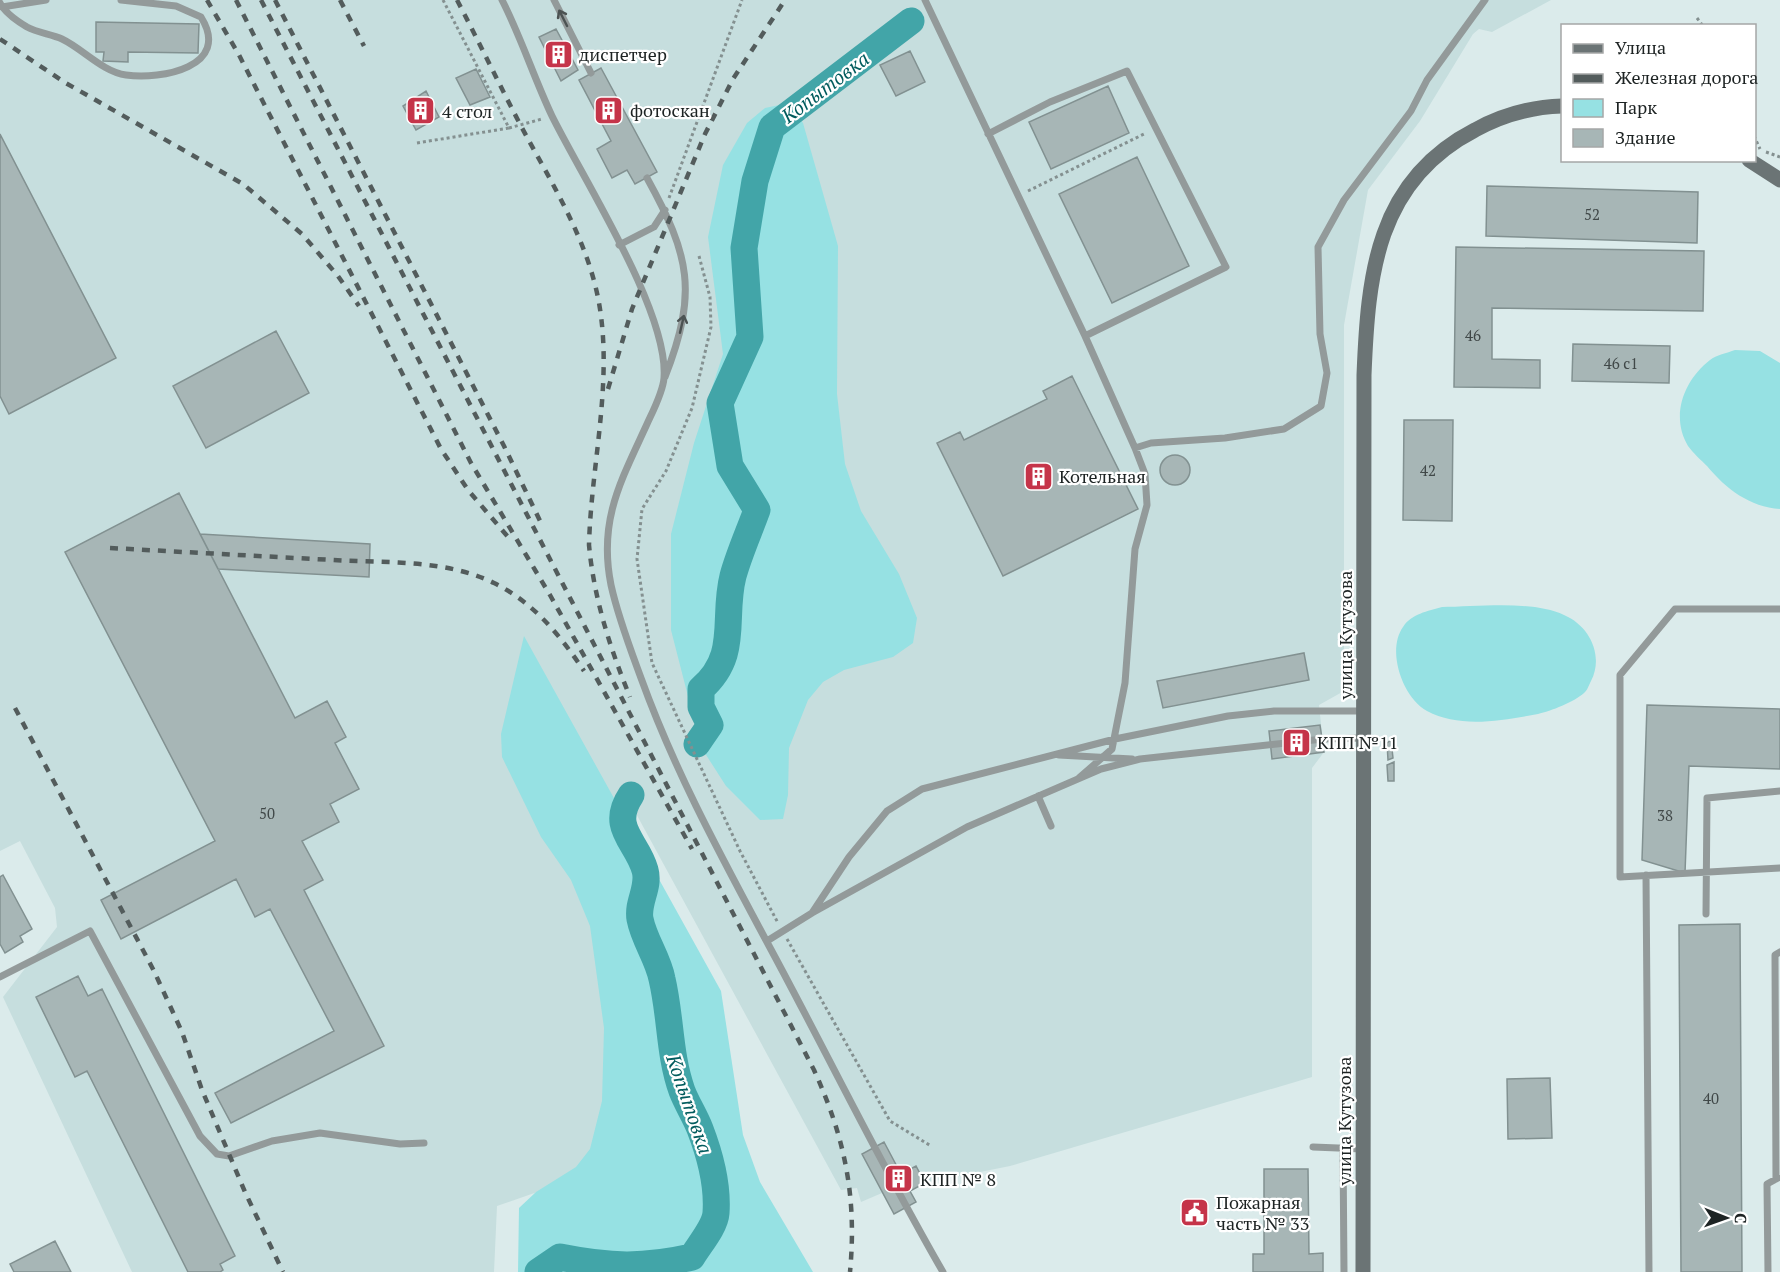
<svg xmlns="http://www.w3.org/2000/svg" width="1780" height="1272" font-family="'PT Serif',serif">
<style>
.built{fill:#c6dede}
.green{fill:#96e1e3}
.lines{fill:none;stroke-linecap:round;stroke-linejoin:round}
.river{stroke:#42a5a8;stroke-width:27}
.building{fill:#a7b6b6;stroke:#829191;stroke-width:1.5}
.path{stroke:#849090;stroke-width:3;stroke-dasharray:3 3;stroke-linecap:butt}
.lane{stroke:#939a9a;stroke-width:7}
.secondary{stroke:#6b7475;stroke-width:15}
.rail{stroke:#535c5c;stroke-width:4.5;stroke-dasharray:8 8;stroke-linecap:butt}
.oneway{stroke:#4c5353}
.labels{text-anchor:middle;dominant-baseline:central;stroke-width:4.5;stroke-linejoin:round;paint-order:stroke}
.number-label{font-size:15px;fill:#404848}
.poi-label{font-size:18px;fill:#1d2323;stroke:#fff;text-anchor:start}
.street-label{font-size:18px;fill:#1d2323;stroke:#fff}
.water-label{font-size:20px;font-style:italic;fill:#025c5e;stroke:#fff}
</style>
<rect width="100%" height="100%" fill="#dbebeb"/>
<path class="built" d="M 0,0 L 1551,0 L 1492,32 L 1479,29 L 1473,34 L 1420,121 L 1368,190 L 1344,325 L 1344,691 L 1319,705 L 1324,752 L 1312,768 L 1312,1077 L 1010,1166 L 925,1183 L 910,1191 L 916,1202 L 894,1214 L 882,1193 L 861,1202 L 857,1188 L 841,1190 L 633,808 L 643,1155 L 497,1206 L 494,1272 L 132,1272 L 3,997 L 57,927 L 55,908 L 20,841 L 0,851 Z"/>
<path class="green" d="M 789,103 L 803,123 L 838,246 L 837,394 L 845,464 L 861,511 L 899,574 L 917,618 L 913,643 L 893,657 L 844,670 L 823,682 L 808,700 L 789,748 L 788,795 L 783,819 L 760,820 L 726,786 L 701,747 L 671,630 L 671,534 L 694,443 L 723,354 L 708,237 L 723,165 L 747,123 L 765,108 Z
M 1735,350 L 1760,351 L 1780,363 L 1780,509 C 1750,507 1726,489 1707,466 C 1701,460 1693,453 1688,446 C 1670,416 1684,380 1710,360 C 1716,355 1727,353 1735,350 Z
M 1442,607 C 1477,607 1532,600 1564,615 C 1590,626 1604,656 1591,681 C 1589,685 1587,691 1584,693 C 1574,702 1551,711 1538,714 C 1504,720 1460,729 1427,711 C 1403,698 1386,651 1403,627 C 1411,614 1428,611 1442,607 Z
M 524,636 L 721,991 L 743,1135 L 760,1182 L 813,1272 L 518,1272 L 519,1208 L 536,1192 L 576,1167 L 590,1149 L 602,1101 L 604,1028 L 590,926 L 571,880 L 541,837 L 502,757 L 501,734 Z"/>
<g class="lines">
<path class="river" d="M 697,744 L 710,725 L 701,707 L 701,689 C 740,655 722,619 733,576 C 739,554 749,532 757,510 L 730,466 L 720,403 L 750,337 L 744,248 L 755,181 L 772,127 L 911,21
M 538,1272 L 560,1257 C 610,1267 643,1268 692,1257 C 699,1245 715,1227 716,1213 C 718,1185 710,1155 700,1129 C 695,1116 687,1104 682,1091 C 669,1055 671,1017 662,979 C 658,958 644,940 640,919 C 637,902 650,887 645,870 C 637,841 609,828 631,795"/>
</g>
<path class="building" d="M 96,22 L 199,24 L 198,53 L 128,52 L 128,62 L 103,61 L 104,52 L 96,52 Z
M 556,29 L 578,70 L 561,81 L 539,37 Z
M 910,51 L 925,82 L 896,96 L 880,65 Z
M 601,68 L 657,172 L 635,184 L 627,170 L 612,178 L 597,149 L 611,141 L 579,80 Z
M 476,69 L 490,97 L 470,105 L 456,78 Z
M 1108,86 L 1129,133 L 1051,169 L 1029,122 Z
M 426,91 L 439,117 L 416,130 L 403,106 Z
M 0,134 L 116,358 L 9,414 L 0,396 Z
M 1137,157 L 1189,266 L 1112,303 L 1059,194 Z
M 1487,186 L 1698,192 L 1697,243 L 1486,236 Z
M 1456,247 L 1704,251 L 1703,311 L 1492,308 L 1492,359 L 1540,360 L 1540,388 L 1454,387 Z
M 276,331 L 309,393 L 206,448 L 173,386 Z
M 1573,344 L 1670,346 L 1669,383 L 1572,381 Z
M 1072,376 L 1138,509 L 1003,576 L 937,443 L 960,432 L 964,440 L 1047,399 L 1043,391 Z
M 1404,420 L 1453,420 L 1452,521 L 1403,520 Z
M1160 470a15 15 0 1 1 30 0a15 15 0 1 1-30 0Z
M 179,493 L 295,718 L 327,701 L 346,737 L 335,743 L 359,789 L 330,804 L 339,822 L 302,841 L 323,880 L 304,890 L 384,1046 L 231,1123 L 215,1093 L 334,1031 L 270,909 L 255,917 L 236,879 L 121,939 L 101,900 L 215,841 L 65,552 Z
M 200,534 L 370,544 L 369,577 L 218,569 Z
M 1304,653 L 1309,680 L 1163,708 L 1157,681 Z
M 1647,705 L 1780,709 L 1780,769 L 1689,766 L 1685,873 L 1642,860 Z
M 1320,725 L 1324,752 L 1272,759 L 1269,731 Z
M 1391,740 L 1393,758 L 1388,760 L 1387,743 Z
M 1394,762 L 1394,781 L 1388,781 L 1387,765 Z
M 3,875 L 32,929 L 20,936 L 23,942 L 5,953 L 0,944 L 0,877 Z
M 1740,924 L 1742,1272 L 1681,1272 L 1679,925 Z
M 78,976 L 88,996 L 102,989 L 235,1256 L 220,1264 L 223,1270 L 220,1272 L 188,1272 L 87,1071 L 75,1077 L 36,997 Z
M 1550,1078 L 1552,1138 L 1508,1139 L 1507,1079 Z
M 884,1142 L 901,1174 L 916,1166 L 925,1183 L 910,1191 L 916,1202 L 894,1214 L 862,1154 Z
M 1264,1169 L 1308,1169 L 1309,1254 L 1323,1253 L 1323,1272 L 1253,1272 L 1253,1254 L 1264,1254 Z
M 55,1241 L 71,1272 L 14,1272 L 10,1264 Z"/>
<g class="lines">
<path class="path" d="M 443,0 L 509,128 L 542,119
M 1697,18 L 1703,26
M 1754,136 L 1760,149
M 417,143 L 509,128
M 1766,152 L 1780,157
M 1028,191 L 1146,133
M 669,198 L 742,0
M 699,256 L 710,297 L 711,327 L 692,408 L 666,471 L 642,509 L 637,559 L 652,663 L 740,851 L 778,923
M 787,939 L 890,1121 L 931,1146"/>
<path class="lane" d="M 502,0 C 521,37 534,78 552,116 C 583,179 669,312 664,378 C 663,392 653,411 647,424 C 621,481 598,520 611,585 C 618,617 630,648 641,678 C 675,772 721,856 768,944 C 827,1053 881,1165 943,1272
M 554,0 L 591,73
M 925,0 L 1085,336 L 1135,448
M 0,3 C 5,13 17,21 27,27 C 38,33 51,34 62,39 C 83,49 103,72 126,75 C 161,80 232,67 201,17 L 176,6 L 121,0
M 2,7 L 46,0
M 988,134 L 1050,102 L 1127,71 L 1226,267 L 1085,336
M 647,178 C 690,256 698,292 665,377
M 619,245 L 654,227 L 665,210
M 1780,609 L 1675,609 L 1620,675 L 1620,877 L 1780,868
M 1059,755 L 1132,759
M 1079,778 L 1112,749 L 1125,683 L 1135,549 L 1147,505 L 1145,474 L 1135,448 L 1151,443 L 1225,438 L 1284,429 L 1321,406 L 1327,373 L 1320,334 L 1318,247 L 1344,200 L 1411,111 L 1427,80 L 1485,0
M 1038,796 L 1051,826
M 1646,875 L 1649,1272
M 812,913 L 967,827 L 1101,769 L 1140,759 L 1323,739 L 1364,738
M 1706,914 L 1707,798 L 1780,791
M 767,941 L 812,913 L 849,857 L 887,811 L 922,789 L 1115,739 L 1228,716 L 1274,711 L 1364,711
M 0,977 L 90,931 L 200,1136 L 217,1154 L 229,1156 L 272,1141 L 320,1133 L 400,1144 L 424,1143
M 1313,1147 L 1363,1149
M 1343,1148 L 1344,1272
M 1776,1179 L 1775,955 L 1780,952
M 1768,1272 L 1767,1184 L 1778,1178"/>
<path class="secondary" d="M 1749,160 L 1780,180
M 1363,1272 L 1364,375 C 1368,275 1376,181 1475,130 C 1502,115 1531,107 1562,106"/>
<path class="rail" d="M 207,0 L 239,55 L 441,449 L 468,490 L 508,537
M 236,0 L 471,463 L 550,595 L 692,849
M 261,0 L 814,1070 C 845,1138 857,1197 850,1272
M 275,0 L 504,446 L 542,525
M 340,0 L 364,46
M 457,0 C 479,42 499,84 521,126 C 552,184 590,243 600,309 C 612,387 591,467 589,545 C 594,599 610,648 630,697
M 0,39 L 64,82 L 243,184 L 302,234 L 338,276 L 359,306
M 608,389 L 632,309 L 705,134 L 733,79 L 785,0
M 110,548 C 184,552 258,556 333,560 C 386,563 445,559 494,583 C 533,602 560,635 584,671
M 15,708 L 154,971 L 182,1032 L 202,1090 L 245,1192 L 283,1272"/>
</g>
<defs><path id="oneway-shaft" d="M-6 0H5M1.5-3L5.5 0L1.5 3" fill="none" stroke-width="1.6" stroke-linecap="round" stroke-linejoin="round" transform="scale(1.5)"/></defs>
<g class="oneway">
<use href="#oneway-shaft" transform="translate(563 18) rotate(-117)"/>
<use href="#oneway-shaft" transform="translate(682 324) rotate(-77)"/>
</g>
<defs>
<symbol id="building-square" viewBox="-11 -11 22 22"><rect x="-9" y="-9" width="18" height="18" rx="4" fill="#c53449" stroke="#fff"/><path d="M-4-6H4V6H1V3H-1V6H-4ZM-2.5-4.3h1.7v1.8h-1.7ZM.8-4.3h1.7v1.8H.8ZM-2.5-1h1.7V.8h-1.7ZM.8-1h1.7V.8H.8Z" fill="#fff"/></symbol>
<symbol id="civic-square" viewBox="-11 -11 22 22"><rect x="-9" y="-9" width="18" height="18" rx="4" fill="#c53449" stroke="#fff"/><path d="M-.6-6.5H3V-4.5H.6V-3L4-1V1h2V6H-6V1h2V-1L-.6-3ZM-1.2 2.5V6h2.4V2.5Z" fill="#fff"/></symbol>
</defs>
<g fill-rule="evenodd">
<use href="#building-square" x="542" y="38" width="33" height="33"/>
<use href="#building-square" x="592" y="94" width="33" height="33"/>
<use href="#building-square" x="404" y="94" width="33" height="33"/>
<use href="#building-square" x="1022" y="460" width="33" height="33"/>
<use href="#building-square" x="1280" y="726" width="33" height="33"/>
<use href="#building-square" x="882" y="1162" width="33" height="33"/>
<use href="#civic-square" x="1178" y="1196" width="33" height="33"/>
</g>
<g class="labels">
<g class="number-label">
<text x="1592" y="214">52</text>
<text x="1473" y="335">46</text>
<text x="1621" y="363">46 с1</text>
<text x="1428" y="470">42</text>
<text x="267" y="813">50</text>
<text x="1665" y="815">38</text>
<text x="1711" y="1098">40</text>
</g>
<g class="poi-label">
<text x="579" y="54">диспетчер</text>
<text x="630" y="110">фотоскан</text>
<text x="442" y="111">4 стол</text>
<text x="1059" y="476">Котельная</text>
<text x="1317" y="742">КПП №11</text>
<text x="920" y="1179">КПП № 8</text>
<text x="1216" y="1202">Пожарная<tspan x="1216" dy="21">часть № 33</tspan></text>
</g>
<g class="street-label">
<text transform="translate(1345 635) rotate(-90)">улица Кутузова</text>
<text transform="translate(1344 1121) rotate(-90)">улица Кутузова</text>
</g>
<g class="water-label">
<text transform="translate(825 87) rotate(-37)">Копытовка</text>
<text transform="translate(690 1104) rotate(71)">Копытовка</text>
</g>
</g>
<rect x="1561" y="24" width="195" height="138" fill="#ffffff" stroke="#a5a7a7" stroke-width="1.5"/>
<rect x="1573" y="44" width="30" height="9" fill="#6b7475" stroke="#a5a7a7" stroke-width="1.5"/>
<text x="1615" y="54" font-size="18" fill="#1d2323">Улица</text>
<rect x="1573" y="74" width="30" height="9" fill="#535c5c" stroke="#a5a7a7" stroke-width="1.5"/>
<text x="1615" y="84" font-size="18" fill="#1d2323">Железная дорога</text>
<rect x="1573" y="99" width="30" height="18" fill="#96e1e3" stroke="#a5a7a7" stroke-width="1.5"/>
<text x="1615" y="114" font-size="18" fill="#1d2323">Парк</text>
<rect x="1573" y="129" width="30" height="18" fill="#a7b6b6" stroke="#a5a7a7" stroke-width="1.5"/>
<text x="1615" y="144" font-size="18" fill="#1d2323">Здание</text>
<g transform="translate(1726 1218) rotate(91)" stroke="#ffffff" stroke-width="4.5" paint-order="stroke">
<path d="M0-4.5L10 22L0 15L-10 22Z" fill="#1d2323"/>
<text y="-9" font-size="16" font-weight="bold" text-anchor="middle" fill="#1d2323">С</text>
</g>
</svg>
